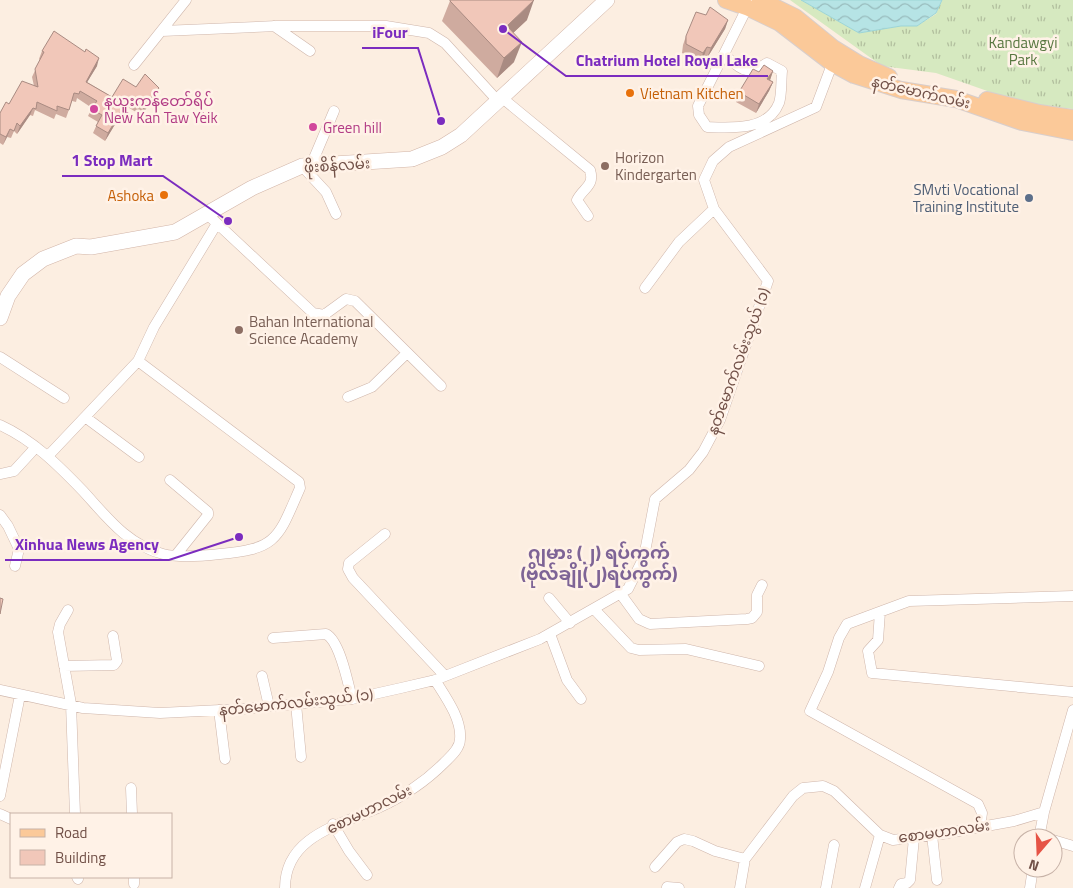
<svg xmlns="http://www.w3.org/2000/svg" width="1073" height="888" font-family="'Titillium Web','Noto Sans Myanmar',sans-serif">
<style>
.grass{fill:url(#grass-tufts)}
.water{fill:url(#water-waves);stroke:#9cd5d6}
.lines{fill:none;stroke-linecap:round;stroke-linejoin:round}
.street-casing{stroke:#cfb6ab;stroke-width:11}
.secondary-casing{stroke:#d2b5a8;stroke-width:16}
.primary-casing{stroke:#d8cecc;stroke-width:18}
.street{stroke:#fff;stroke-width:10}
.secondary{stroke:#fff;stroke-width:15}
.primary{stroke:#fbc999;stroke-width:16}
.wall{fill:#cfab9f}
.shaded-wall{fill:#a98b82}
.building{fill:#f1c7b9;stroke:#a98b82}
.food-dot{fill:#e8710a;stroke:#fff2e7;stroke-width:2}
.hotel-dot{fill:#d1479c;stroke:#fff2e7;stroke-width:2}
.education-dot{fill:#8d6e63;stroke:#fff2e7;stroke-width:2}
.service-dot{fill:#5c6f8a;stroke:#fff2e7;stroke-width:2}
.labels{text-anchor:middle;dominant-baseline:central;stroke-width:5;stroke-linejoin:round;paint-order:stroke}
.park-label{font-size:15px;fill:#597841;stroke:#fff2e7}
.street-label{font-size:15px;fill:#725148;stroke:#fff2e7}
.food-label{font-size:15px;fill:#c56008;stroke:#fff2e7;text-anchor:start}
.hotel-label{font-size:15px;fill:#b23c85;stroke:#fff2e7;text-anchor:start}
.education-label{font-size:15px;fill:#785e54;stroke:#fff2e7;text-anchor:start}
.service-label{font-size:15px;fill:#4e5e75;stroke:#fff2e7;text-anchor:end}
.quarter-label{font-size:18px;font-weight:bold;fill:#7e6496;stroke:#fff2e7}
.leader{fill:none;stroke:#7b2cbf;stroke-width:2}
.callout-dot{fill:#7b2cbf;stroke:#fff2e7;stroke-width:2}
.callout-label{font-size:16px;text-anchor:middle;font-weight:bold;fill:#7b2cbf;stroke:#fff2e7;stroke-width:5;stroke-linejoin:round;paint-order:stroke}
</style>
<defs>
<pattern id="grass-tufts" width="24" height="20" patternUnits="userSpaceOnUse" patternTransform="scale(1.25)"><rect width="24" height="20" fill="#d6e9c0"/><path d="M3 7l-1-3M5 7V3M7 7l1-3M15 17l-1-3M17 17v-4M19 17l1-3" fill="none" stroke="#b2bf9e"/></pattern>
<pattern id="water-waves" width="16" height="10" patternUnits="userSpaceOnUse" patternTransform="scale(1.25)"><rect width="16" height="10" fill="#b6e4e5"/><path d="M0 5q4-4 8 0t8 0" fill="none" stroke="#98bbbc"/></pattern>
</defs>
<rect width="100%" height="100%" fill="#fceee1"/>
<path class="grass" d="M 790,0 L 801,0 L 859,33 L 901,26 L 917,26 L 936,14 L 942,0 L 1073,0 L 1073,109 L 1019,102 L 936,73 L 882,66 Z"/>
<path class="water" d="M 801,0 L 942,0 L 936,13 L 917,26 L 901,26 L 859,33 Z"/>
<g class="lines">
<defs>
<path id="street" d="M 274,26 L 310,51
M 162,31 L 277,26 L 386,26 L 429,33 L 445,43 L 497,100
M 724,55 C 742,69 746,77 767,63 L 782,71 C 781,81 782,94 779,103 C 768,131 732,128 707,127 L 699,115 L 698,106 L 751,0
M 134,65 L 186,0
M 501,97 L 590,170 C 595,186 583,188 577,200 L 588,216
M 312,163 L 334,111
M 302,166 L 326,192 L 336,214
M 207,214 L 313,313 L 324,315 L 346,299 L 355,301 L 441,386
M 645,288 L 679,242 L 714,209
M 0,357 L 64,398
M 348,397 L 372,387 L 407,353
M 85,417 L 139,457
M 0,425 C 33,440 58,465 83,491 C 106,516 127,545 163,554 C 180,558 202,556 220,554 C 278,549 278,538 300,488 L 299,482 L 138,361
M 48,456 L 138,361 L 154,327 L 216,225
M 0,474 L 14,471 L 36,447
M 170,480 L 208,512 L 208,515 L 176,555
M 0,515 L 8,526 L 19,549 L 15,566
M 385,534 L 349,563 L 348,569 L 353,578 L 445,676
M 620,593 L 639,619 L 650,624 L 747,619 L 752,618 L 757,612 L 757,595 L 762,585
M 549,598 L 570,623
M 68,610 L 60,624 L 58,632 L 71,704 L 75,814
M 595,610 L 631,648 L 639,650 L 686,649 L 759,666
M 880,612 L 878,640 L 868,651 L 872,673 L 1073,692
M 550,634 L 567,680 L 581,699
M 273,638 L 326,634 C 340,641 348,683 352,699
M 64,666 L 114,665 L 117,661 L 113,636
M 262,676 L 269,706
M 0,690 L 83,708 L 160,713 L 241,709 L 352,699 L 401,688 L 435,680 L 540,639 L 628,589 L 644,557 L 655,499 L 689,470 L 703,452 L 720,420 L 768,281 L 714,209 L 704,180 L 713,161 L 729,147 L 816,107 L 834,59
M 296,704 L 301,757
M 219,710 L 225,759
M 131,788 L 132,814
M 0,796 L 20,695
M 0,814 L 11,819
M 333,824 L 349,851 L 367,875
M 980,827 L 982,813 L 978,804 L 810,711 L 828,672 L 839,638 L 847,624 L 909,601 L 1073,596
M 932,835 L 937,880
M 1039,838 L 1044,812 L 1073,710
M 1053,840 L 1073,846
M 655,867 L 677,842 L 684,839 L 693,841 L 715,851 L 745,859
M 77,877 L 78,879
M 134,884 L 134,877
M 667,887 L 679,888
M 285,888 C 285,836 340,825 378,808 C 402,797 425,782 444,763 C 450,757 460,749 460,739 C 462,719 445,696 435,680
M 740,888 L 745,859 L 793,796 L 803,788 L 823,786 L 834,791 L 880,835 L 893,840 L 942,834 L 1014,821 L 1044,812
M 826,888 L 834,845
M 865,888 L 880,835
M 899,888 L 901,884 L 907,883 L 910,880 L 914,838
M 1030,888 L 1033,868"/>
<path id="secondary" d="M 0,318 L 8,296 L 23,274 L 43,259 L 76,246 L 91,247 L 175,232 L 252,188 L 302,166 L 412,159 L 442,147 L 461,135 L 607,0"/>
<path id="primary" d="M 726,0 L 749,8 L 780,23 L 832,63 L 854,75 L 901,90 L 956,99 L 1022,122 L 1073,132
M 760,0 L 795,17 L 833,48 L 859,64 L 889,77
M 987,100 L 1039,113 L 1073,118"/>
</defs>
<use href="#street" class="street-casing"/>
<use href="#secondary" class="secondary-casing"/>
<use href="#primary" class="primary-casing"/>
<use href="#street" class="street"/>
<use href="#secondary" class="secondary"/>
<use href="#primary" class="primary"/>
</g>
<path class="wall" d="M 450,1 L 527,20 L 513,33 L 514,62 L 497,78 L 442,21 Z
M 728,20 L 725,29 L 707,58 L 704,56 L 700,62 L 682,53 L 683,45 L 686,36 Z
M 42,51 L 97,66 L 87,82 L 112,97 L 136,87 L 156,96 L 141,115 L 126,106 L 105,141 L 93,133 L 98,122 L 88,116 L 92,108 L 77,98 L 76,102 L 72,101 L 66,118 L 56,114 L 54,119 L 35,110 L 33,116 L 30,115 L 17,134 L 14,131 L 11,138 L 7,137 L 3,145 L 0,143 L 0,113 L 9,104 L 34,86 L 32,77 L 40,60 L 39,59 Z
M 773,71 L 770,80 L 773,82 L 769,91 L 756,113 L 736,102 L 739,92 L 759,72 Z"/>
<path class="shaded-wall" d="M 534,0 L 527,20 L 499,46 L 507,26 Z
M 728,20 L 725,29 L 707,58 L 711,48 Z
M 522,42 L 514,62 L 497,78 L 504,58 Z
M 707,47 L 704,56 L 700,62 L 703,53 Z
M 99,58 L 97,66 L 83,89 L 86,82 Z
M 773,71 L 770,80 L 767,79 Z
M 773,82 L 769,91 L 756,113 L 759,104 Z
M 159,88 L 156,96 L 141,115 L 144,107 Z
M 129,98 L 126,106 L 105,141 L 108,133 Z
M 33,108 L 30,115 L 17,134 L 20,126 Z
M 10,129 L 7,137 L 3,145 L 6,137 Z"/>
<path class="building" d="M 450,0 L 534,0 L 507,26 L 522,42 L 504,58 L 450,1 Z
M 710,7 L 728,20 L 711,48 L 707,47 L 703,53 L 686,44 L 686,36 L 696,12 L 706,15 Z
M 54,31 L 85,52 L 86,49 L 99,58 L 86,82 L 112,97 L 123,79 L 136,87 L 145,74 L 159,88 L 144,107 L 129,98 L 108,133 L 96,126 L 102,115 L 91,109 L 97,101 L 80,91 L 79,94 L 74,93 L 69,110 L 57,106 L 57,111 L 37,102 L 36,109 L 33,108 L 20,126 L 17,123 L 14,131 L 10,129 L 6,137 L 0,134 L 0,113 L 6,102 L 9,104 L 22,81 L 38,87 L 35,69 L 44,52 L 42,51 Z
M 764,65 L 773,71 L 767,79 L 773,82 L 759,104 L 739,92 L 753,69 L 759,72 Z
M 0,598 L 3,599 L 0,614 Z"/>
<g class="food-dot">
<circle cx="630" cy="93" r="5"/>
<circle cx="164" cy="195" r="5"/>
</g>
<g class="hotel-dot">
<circle cx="94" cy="109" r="5"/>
<circle cx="313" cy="127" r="5"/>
</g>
<g class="education-dot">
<circle cx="605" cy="166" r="5"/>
<circle cx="239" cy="330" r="5"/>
</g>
<circle class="service-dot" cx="1029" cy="198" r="5"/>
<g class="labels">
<g class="park-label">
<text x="1023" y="42">Kandawgyi<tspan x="1023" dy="17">Park</tspan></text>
</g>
<g class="street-label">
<text transform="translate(921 92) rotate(13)">နတ်မောက်လမ်း</text>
<text transform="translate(337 165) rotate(-4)">ဖိုးစိန်လမ်း</text>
<text transform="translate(738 361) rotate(-70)">နတ်မောက်လမ်းသွယ် (၁)</text>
<text transform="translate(296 702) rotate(-6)">နတ်မောက်လမ်းသွယ် (၁)</text>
<text transform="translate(369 809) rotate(-26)">စောမဟာလမ်း</text>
<text transform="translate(944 831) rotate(-8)">စောမဟာလမ်း</text>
</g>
<g class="food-label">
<text x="640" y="93">Vietnam Kitchen</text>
<text x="154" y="195" text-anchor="end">Ashoka</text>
</g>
<g class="hotel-label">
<text x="104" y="100">နယူးကန်တော်ရိပ်<tspan x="104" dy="17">New Kan Taw Yeik</tspan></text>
<text x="323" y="127">Green hill</text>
</g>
<g class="education-label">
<text x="615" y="157">Horizon<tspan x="615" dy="17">Kindergarten</tspan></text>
<text x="249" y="321">Bahan International<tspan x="249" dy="17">Science Academy</tspan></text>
</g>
<g class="service-label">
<text x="1019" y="189">SMvti Vocational<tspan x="1019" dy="17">Training Institute</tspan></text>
</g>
<g class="quarter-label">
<text x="599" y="552">ဂျမား (၂) ရပ်ကွက်<tspan x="599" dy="21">(ဗိုလ်ချို(၂)ရပ်ကွက်)</tspan></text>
</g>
</g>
<path class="leader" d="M441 121L418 48H362M503 29L566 76H768M228 221L163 176H62M239 537L169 560H5"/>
<g class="callout-dot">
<circle cx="441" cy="121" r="5"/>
<circle cx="503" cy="29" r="5"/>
<circle cx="228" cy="221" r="5"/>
<circle cx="239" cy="537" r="5"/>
</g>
<g class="callout-label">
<text x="390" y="38">iFour</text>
<text x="667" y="66">Chatrium Hotel Royal Lake</text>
<text x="112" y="166">1 Stop Mart</text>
<text x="87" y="550">Xinhua News Agency</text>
</g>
<rect x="10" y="813" width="162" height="65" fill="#fff2e7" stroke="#c7b2a7"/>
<rect x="20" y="829" width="25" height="8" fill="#fbc999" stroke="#c7b2a7"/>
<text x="55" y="838" font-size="15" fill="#725148">Road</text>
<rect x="20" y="850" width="25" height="15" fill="#f1c7b9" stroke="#c7b2a7"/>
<text x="55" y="863" font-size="15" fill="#725148">Building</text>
<g transform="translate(1038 853) rotate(199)"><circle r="24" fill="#fff2e7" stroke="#c7b2a7"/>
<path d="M0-4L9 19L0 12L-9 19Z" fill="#e65446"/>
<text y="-8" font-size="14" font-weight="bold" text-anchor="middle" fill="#725148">N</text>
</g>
</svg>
